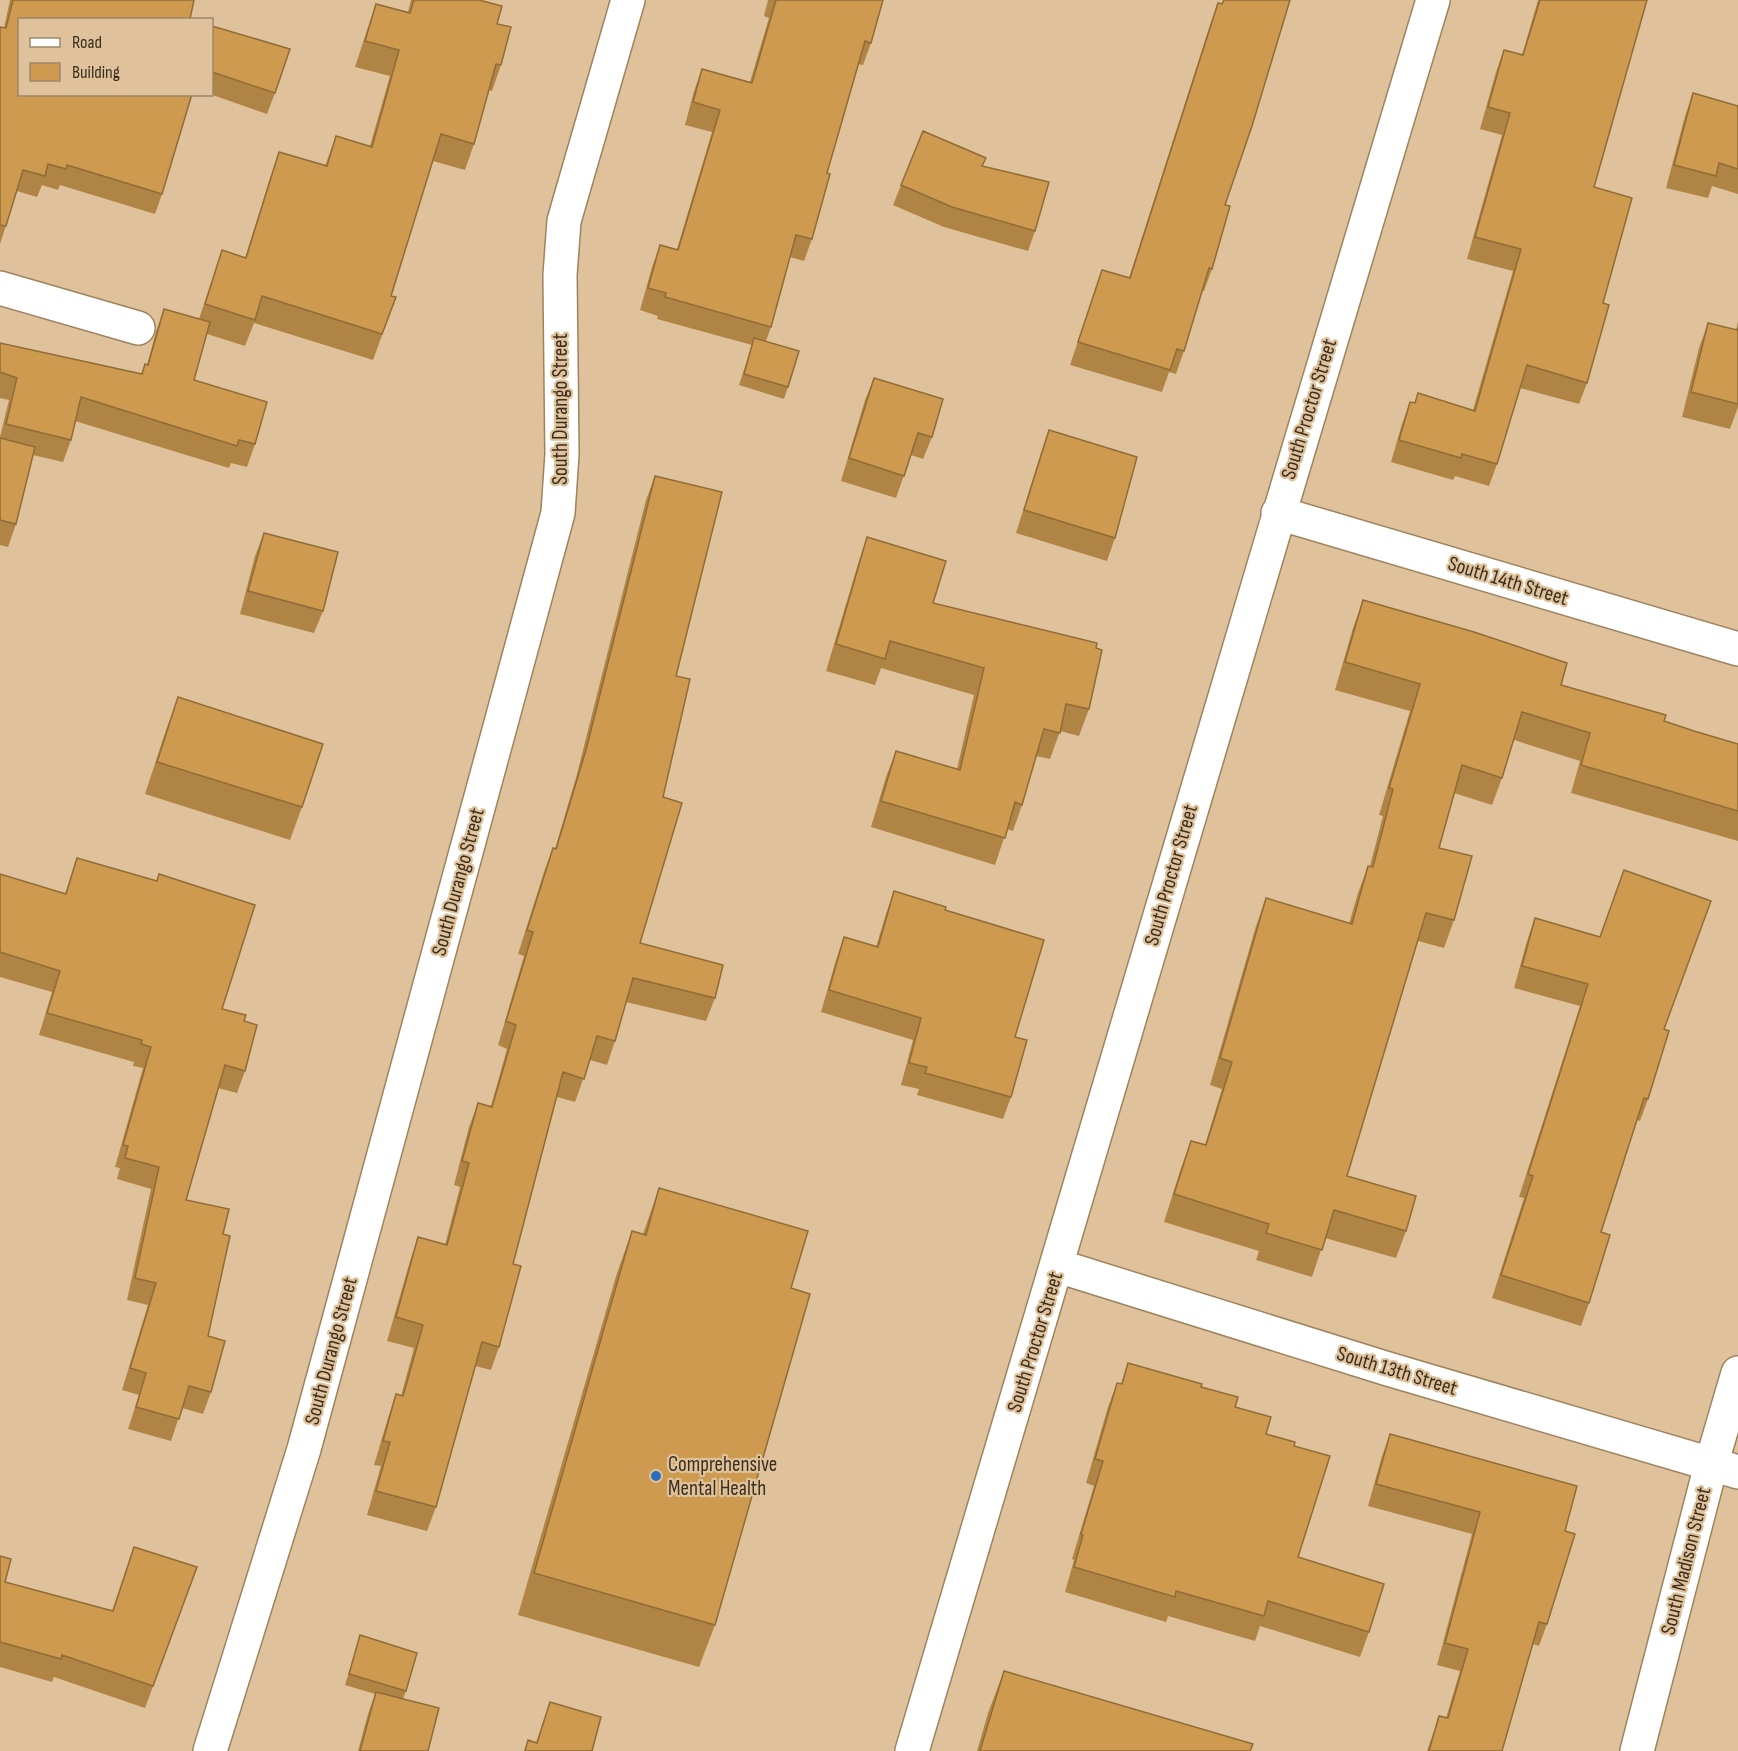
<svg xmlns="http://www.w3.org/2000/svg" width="1738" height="1751" font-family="'Sofia Sans Condensed',sans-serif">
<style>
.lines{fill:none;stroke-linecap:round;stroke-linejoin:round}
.minor-casing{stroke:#9e835e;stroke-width:36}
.minor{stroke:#fff;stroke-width:33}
.wall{fill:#b08444}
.building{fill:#cd9a4f;stroke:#906c37;stroke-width:1.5}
.poi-dot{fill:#296ebf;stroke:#dfc29b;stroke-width:2}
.labels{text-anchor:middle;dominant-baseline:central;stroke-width:4.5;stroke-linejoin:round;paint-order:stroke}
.street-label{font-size:21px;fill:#3a2e1f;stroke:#dfc29b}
.poi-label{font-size:21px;fill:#3a2e1f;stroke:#dfc29b;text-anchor:start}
</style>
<rect width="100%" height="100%" fill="#dfc29b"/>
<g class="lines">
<defs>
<path id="minor" d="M 0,288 L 138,328
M 1278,513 L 1738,649
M 1058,1266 L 1388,1369 L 1738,1472
M 210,1751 L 304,1449 L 558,513 L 562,454 L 560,275 L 564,221 L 628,0
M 912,1751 C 1087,1168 1257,583 1433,0
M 1637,1751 L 1711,1465 L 1738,1373"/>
</defs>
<use href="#minor" class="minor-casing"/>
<use href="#minor" class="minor"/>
</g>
<path class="wall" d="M 10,0 L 194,0 L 190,19 L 162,194 L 155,214 L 60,185 L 58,190 L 42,185 L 37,197 L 17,191 L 0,244 L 0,27 L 4,28 Z
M 411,0 L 479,0 L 497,24 L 501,65 L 492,91 L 489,90 L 474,144 L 465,170 L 433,161 L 391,296 L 396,297 L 373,360 L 254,323 L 245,346 L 207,334 L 194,380 L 255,444 L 247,467 L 231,463 L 229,468 L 75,421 L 71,440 L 63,462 L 33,455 L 16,524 L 8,547 L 0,545 L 0,437 L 9,400 L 0,398 L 0,343 L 141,374 L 145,364 L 147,365 L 156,332 L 164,309 L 199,319 L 222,250 L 245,258 L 270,178 L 279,152 L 325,166 L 336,136 L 370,146 L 390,76 L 355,67 L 367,30 L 376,4 L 408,12 Z
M 768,0 L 883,0 L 871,43 L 863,65 L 858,64 L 827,173 L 812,239 L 804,261 L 790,257 L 771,327 L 766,341 L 788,387 L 784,399 L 739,385 L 752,345 L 657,319 L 658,316 L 640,310 L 652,267 L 660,245 L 677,249 L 712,132 L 685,125 L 694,91 L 702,69 L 750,82 L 769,18 L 764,16 Z
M 1223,0 L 1290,0 L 1225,205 L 1212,269 L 1204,291 L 1202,291 L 1184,351 L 1176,374 L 1169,372 L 1162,392 L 1070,365 L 1102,270 L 1129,278 L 1210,25 L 1218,3 L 1222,4 Z
M 1538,0 L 1647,0 L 1594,187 L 1603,303 L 1587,383 L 1579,404 L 1520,388 L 1497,464 L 1489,486 L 1455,476 L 1453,480 L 1391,462 L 1402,424 L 1410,402 L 1415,403 L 1418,393 L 1473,410 L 1513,271 L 1467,259 L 1502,135 L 1480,129 L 1496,72 L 1504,50 L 1522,55 Z
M 212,26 L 275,93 L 267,114 L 210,94 L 212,94 Z
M 1693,93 L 1738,106 L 1738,194 L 1712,186 L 1708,198 L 1666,188 L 1685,116 Z
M 983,166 L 1035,231 L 1028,251 L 944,227 L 893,205 L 901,185 Z
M 1738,322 L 1738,407 L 1730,429 L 1682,417 L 1699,348 L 1708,323 L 1736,330 Z
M 874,378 L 932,437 L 923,459 L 911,455 L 896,498 L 841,481 L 865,400 Z
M 1049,430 L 1115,538 L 1107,561 L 1016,533 L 1041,453 Z
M 655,476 L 676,676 L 663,797 L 640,943 L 715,998 L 706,1021 L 626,1002 L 615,1041 L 607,1065 L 590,1060 L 575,1102 L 557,1097 L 513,1264 L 499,1347 L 491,1370 L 475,1366 L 436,1507 L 427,1531 L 367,1515 L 381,1466 L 374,1465 L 388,1418 L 396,1394 L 401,1396 L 414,1348 L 387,1341 L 410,1261 L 418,1237 L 445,1245 L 460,1187 L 454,1185 L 469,1127 L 478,1103 L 491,1106 L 507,1049 L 498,1045 L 524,956 L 518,954 L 544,872 L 553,848 L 555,849 L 577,774 L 646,500 Z
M 264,533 L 323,611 L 314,633 L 240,614 L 255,556 Z
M 867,537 L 933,603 L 1089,709 L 1079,736 L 1060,731 L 1050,759 L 1036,756 L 1022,805 L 1013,831 L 1007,829 L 995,865 L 871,827 L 886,777 L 896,751 L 957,769 L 974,695 L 881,668 L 875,685 L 826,671 L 858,564 Z
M 1363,600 L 1561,685 L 1694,731 L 1738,744 L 1738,841 L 1571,793 L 1580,761 L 1514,740 L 1502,778 L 1492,805 L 1454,793 L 1439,848 L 1454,920 L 1444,948 L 1418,941 L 1347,1176 L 1406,1231 L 1396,1258 L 1325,1238 L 1312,1277 L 1256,1260 L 1259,1251 L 1164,1222 L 1181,1168 L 1191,1141 L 1205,1145 L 1222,1089 L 1210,1085 L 1256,926 L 1266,898 L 1349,924 L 1358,893 L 1368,866 L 1370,866 L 1383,816 L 1379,815 L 1410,711 L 1335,690 L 1353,628 Z
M 178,697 L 302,807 L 290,840 L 145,794 L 166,730 Z
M 77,858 L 222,1009 L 244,1021 L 245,1071 L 237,1093 L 218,1088 L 186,1200 L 223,1234 L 208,1336 L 211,1392 L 203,1414 L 182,1408 L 171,1441 L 128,1429 L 139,1395 L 122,1390 L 148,1305 L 127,1300 L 151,1189 L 117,1179 L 120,1168 L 115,1167 L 143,1068 L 133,1066 L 134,1062 L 39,1035 L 52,992 L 0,977 L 0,874 L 65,894 Z
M 894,891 L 945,910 L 1015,1037 L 1011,1097 L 1003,1119 L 917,1095 L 919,1089 L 901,1085 L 913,1040 L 821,1012 L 836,960 L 844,937 L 876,947 L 886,914 Z
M 1535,918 L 1664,1029 L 1648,1099 L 1640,1121 L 1637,1120 L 1601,1232 L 1589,1303 L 1581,1326 L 1492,1298 L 1524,1198 L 1519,1197 L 1580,1006 L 1514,988 L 1527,941 Z
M 659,1188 L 791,1288 L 715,1625 L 699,1667 L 518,1615 L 617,1273 L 632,1231 L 643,1234 Z
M 1128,1363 L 1201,1387 L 1235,1407 L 1266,1434 L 1294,1446 L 1298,1557 L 1369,1632 L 1360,1657 L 1260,1626 L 1255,1641 L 1168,1616 L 1166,1622 L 1065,1592 L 1074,1560 L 1072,1559 L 1094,1486 L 1086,1483 L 1108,1407 L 1117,1383 L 1121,1384 Z
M 1390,1434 L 1565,1531 L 1547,1624 L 1539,1646 L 1533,1644 L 1502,1751 L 1427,1751 L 1439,1716 L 1446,1718 L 1460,1671 L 1437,1665 L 1472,1534 L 1368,1506 L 1382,1456 Z
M 134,1547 L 197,1567 L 145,1708 L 54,1677 L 52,1682 L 0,1667 L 0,1556 L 5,1582 L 112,1611 Z
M 360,1635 L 406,1691 L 403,1699 L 428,1751 L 358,1751 L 368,1714 L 375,1694 L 345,1685 Z
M 1004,1671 L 1250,1751 L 977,1751 L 988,1713 Z
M 550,1702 L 592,1751 L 524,1751 L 528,1740 L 536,1743 Z"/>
<path class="building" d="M 13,0 L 194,0 L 190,19 L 191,20 L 20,20 L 20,94 L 192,94 L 162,194 L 67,165 L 66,169 L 48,164 L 45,176 L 23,170 L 6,226 L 0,225 L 0,27 L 6,28 Z
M 414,0 L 479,0 L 502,6 L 497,24 L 511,27 L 501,65 L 496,64 L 474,144 L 441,134 L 391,296 L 396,297 L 382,334 L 262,296 L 255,320 L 205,304 L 222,250 L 246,258 L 279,152 L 327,166 L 336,136 L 372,147 L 399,50 L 365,41 L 376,4 L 410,13 Z
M 776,0 L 883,0 L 871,43 L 865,41 L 827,173 L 830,174 L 812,239 L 796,235 L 771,327 L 665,297 L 666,293 L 648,288 L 660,245 L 678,250 L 720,110 L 693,102 L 702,69 L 752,83 Z
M 1224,0 L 1290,0 L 1252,126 L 1225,205 L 1230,206 L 1212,269 L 1209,268 L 1184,351 L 1177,349 L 1170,370 L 1078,342 L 1102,270 L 1130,278 L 1218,3 L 1222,4 Z
M 1540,0 L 1647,0 L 1594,187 L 1632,198 L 1603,303 L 1609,305 L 1587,383 L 1527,365 L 1497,464 L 1462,454 L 1461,458 L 1399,440 L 1410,402 L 1415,403 L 1418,393 L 1475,411 L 1521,249 L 1475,237 L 1510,113 L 1488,107 L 1504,50 L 1523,55 Z
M 212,26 L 290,49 L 275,93 L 212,72 Z
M 1693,93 L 1738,106 L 1738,169 L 1719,163 L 1716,176 L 1674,165 Z
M 923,131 L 986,158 L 982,166 L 1049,182 L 1035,231 L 952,207 L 901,185 Z
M 164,309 L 210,322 L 194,380 L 267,402 L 255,444 L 239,440 L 237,446 L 81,397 L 71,440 L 6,424 L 17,378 L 0,372 L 0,343 L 142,374 L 145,364 L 148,365 Z
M 1708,323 L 1737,330 L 1738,328 L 1738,404 L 1691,392 Z
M 754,338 L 799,351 L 788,387 L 744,374 Z
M 874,378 L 943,399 L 932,437 L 918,433 L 904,476 L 849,458 Z
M 1049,430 L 1137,457 L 1115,538 L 1024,510 Z
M 0,438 L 35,447 L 16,524 L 0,520 Z
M 655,476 L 722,492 L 676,676 L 690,679 L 663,797 L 682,803 L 640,943 L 723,965 L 715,998 L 633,978 L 615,1041 L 597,1036 L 584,1079 L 563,1072 L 513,1264 L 521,1266 L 499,1347 L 482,1342 L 436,1507 L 376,1491 L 390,1442 L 383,1441 L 396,1394 L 403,1396 L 423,1325 L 396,1317 L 418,1237 L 447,1245 L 469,1163 L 462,1161 L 478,1103 L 492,1107 L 516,1025 L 506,1021 L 533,932 L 527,930 L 553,848 L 556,849 L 586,750 Z
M 264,533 L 338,552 L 323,611 L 248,591 Z
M 867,537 L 946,561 L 933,603 L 1097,643 L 1096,648 L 1102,650 L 1089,709 L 1066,704 L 1060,733 L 1044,729 L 1022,805 L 1015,802 L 1005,838 L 881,801 L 896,751 L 960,770 L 984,668 L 890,641 L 885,659 L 836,644 Z
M 1363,600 L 1474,632 L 1567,663 L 1561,685 L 1666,715 L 1664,721 L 1694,731 L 1738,744 L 1738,811 L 1581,765 L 1590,733 L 1522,712 L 1502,778 L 1462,765 L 1439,848 L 1472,856 L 1454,920 L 1426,913 L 1347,1176 L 1416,1196 L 1406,1231 L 1334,1210 L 1322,1250 L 1266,1233 L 1269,1224 L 1174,1194 L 1191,1141 L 1206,1145 L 1232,1062 L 1220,1058 L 1266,898 L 1352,924 L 1368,866 L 1373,867 L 1393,789 L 1389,788 L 1420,684 L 1345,662 Z
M 178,697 L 323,744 L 302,807 L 157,762 Z
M 77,858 L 157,881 L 159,874 L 255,905 L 222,1009 L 246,1015 L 244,1021 L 257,1025 L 245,1071 L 225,1065 L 186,1200 L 229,1209 L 223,1234 L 230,1236 L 208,1336 L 225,1341 L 211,1392 L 189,1386 L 179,1419 L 136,1407 L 146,1373 L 130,1368 L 156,1283 L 135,1278 L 159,1167 L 125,1158 L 128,1146 L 123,1145 L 151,1047 L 141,1044 L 142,1040 L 47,1013 L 60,971 L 0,952 L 0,874 L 66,894 Z
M 1624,870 L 1711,901 L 1664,1029 L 1669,1031 L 1648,1099 L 1644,1098 L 1601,1232 L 1610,1235 L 1589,1303 L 1501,1275 L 1533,1176 L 1528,1174 L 1588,984 L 1522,966 L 1535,918 L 1600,937 Z
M 894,891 L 946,907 L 945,910 L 1044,940 L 1015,1037 L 1027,1040 L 1011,1097 L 925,1073 L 927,1067 L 909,1063 L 921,1018 L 829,990 L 844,937 L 878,947 Z
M 659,1188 L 808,1231 L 791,1288 L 810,1294 L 715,1625 L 534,1573 L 632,1231 L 646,1235 Z
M 1128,1363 L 1202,1384 L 1201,1387 L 1238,1397 L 1235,1407 L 1271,1417 L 1266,1434 L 1295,1442 L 1294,1446 L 1330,1456 L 1298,1557 L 1384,1584 L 1369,1632 L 1268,1601 L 1264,1616 L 1176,1591 L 1175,1597 L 1074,1567 L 1083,1535 L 1081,1534 L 1103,1461 L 1095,1459 L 1117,1383 L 1122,1384 Z
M 1390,1434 L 1577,1486 L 1565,1531 L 1575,1534 L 1547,1624 L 1539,1622 L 1502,1751 L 1429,1751 L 1439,1716 L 1448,1718 L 1468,1649 L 1445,1643 L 1480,1512 L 1376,1484 Z
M 134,1547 L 197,1567 L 153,1686 L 62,1655 L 61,1659 L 0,1642 L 0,1556 L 11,1559 L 5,1582 L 113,1611 Z
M 360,1635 L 417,1653 L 406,1691 L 349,1674 Z
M 1004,1671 L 1253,1744 L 1250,1751 L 980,1751 Z
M 376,1692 L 439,1708 L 428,1751 L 360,1751 Z
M 550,1702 L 601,1717 L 592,1751 L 525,1751 L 528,1740 L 537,1743 Z"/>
<circle class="poi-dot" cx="656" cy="1476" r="6"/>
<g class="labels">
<g class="street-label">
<text transform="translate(560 409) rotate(-90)">South Durango Street</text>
<text transform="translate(1309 409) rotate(-73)">South Proctor Street</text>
<text transform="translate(1508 581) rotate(17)">South 14th Street</text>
<text transform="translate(1171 875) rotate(-74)">South Proctor Street</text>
<text transform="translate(458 882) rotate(-75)">South Durango Street</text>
<text transform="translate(1035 1342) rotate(-73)">South Proctor Street</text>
<text transform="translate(331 1351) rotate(-75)">South Durango Street</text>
<text transform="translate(1397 1371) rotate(17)">South 13th Street</text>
<text transform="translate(1686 1561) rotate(-76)">South Madison Street</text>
</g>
<g class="poi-label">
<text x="668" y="1464">Comprehensive<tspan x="668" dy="24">Mental Health</tspan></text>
</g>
</g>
<rect x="18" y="18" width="195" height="78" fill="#dfc29b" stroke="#9d8769" stroke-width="1.5"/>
<rect x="30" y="38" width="30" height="9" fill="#ffffff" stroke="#9d8769" stroke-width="1.5"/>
<text x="72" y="48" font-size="18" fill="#3a2e1f">Road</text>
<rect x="30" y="63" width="30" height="18" fill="#cd9a4f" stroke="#9d8769" stroke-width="1.5"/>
<text x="72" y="78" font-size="18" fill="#3a2e1f">Building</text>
</svg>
